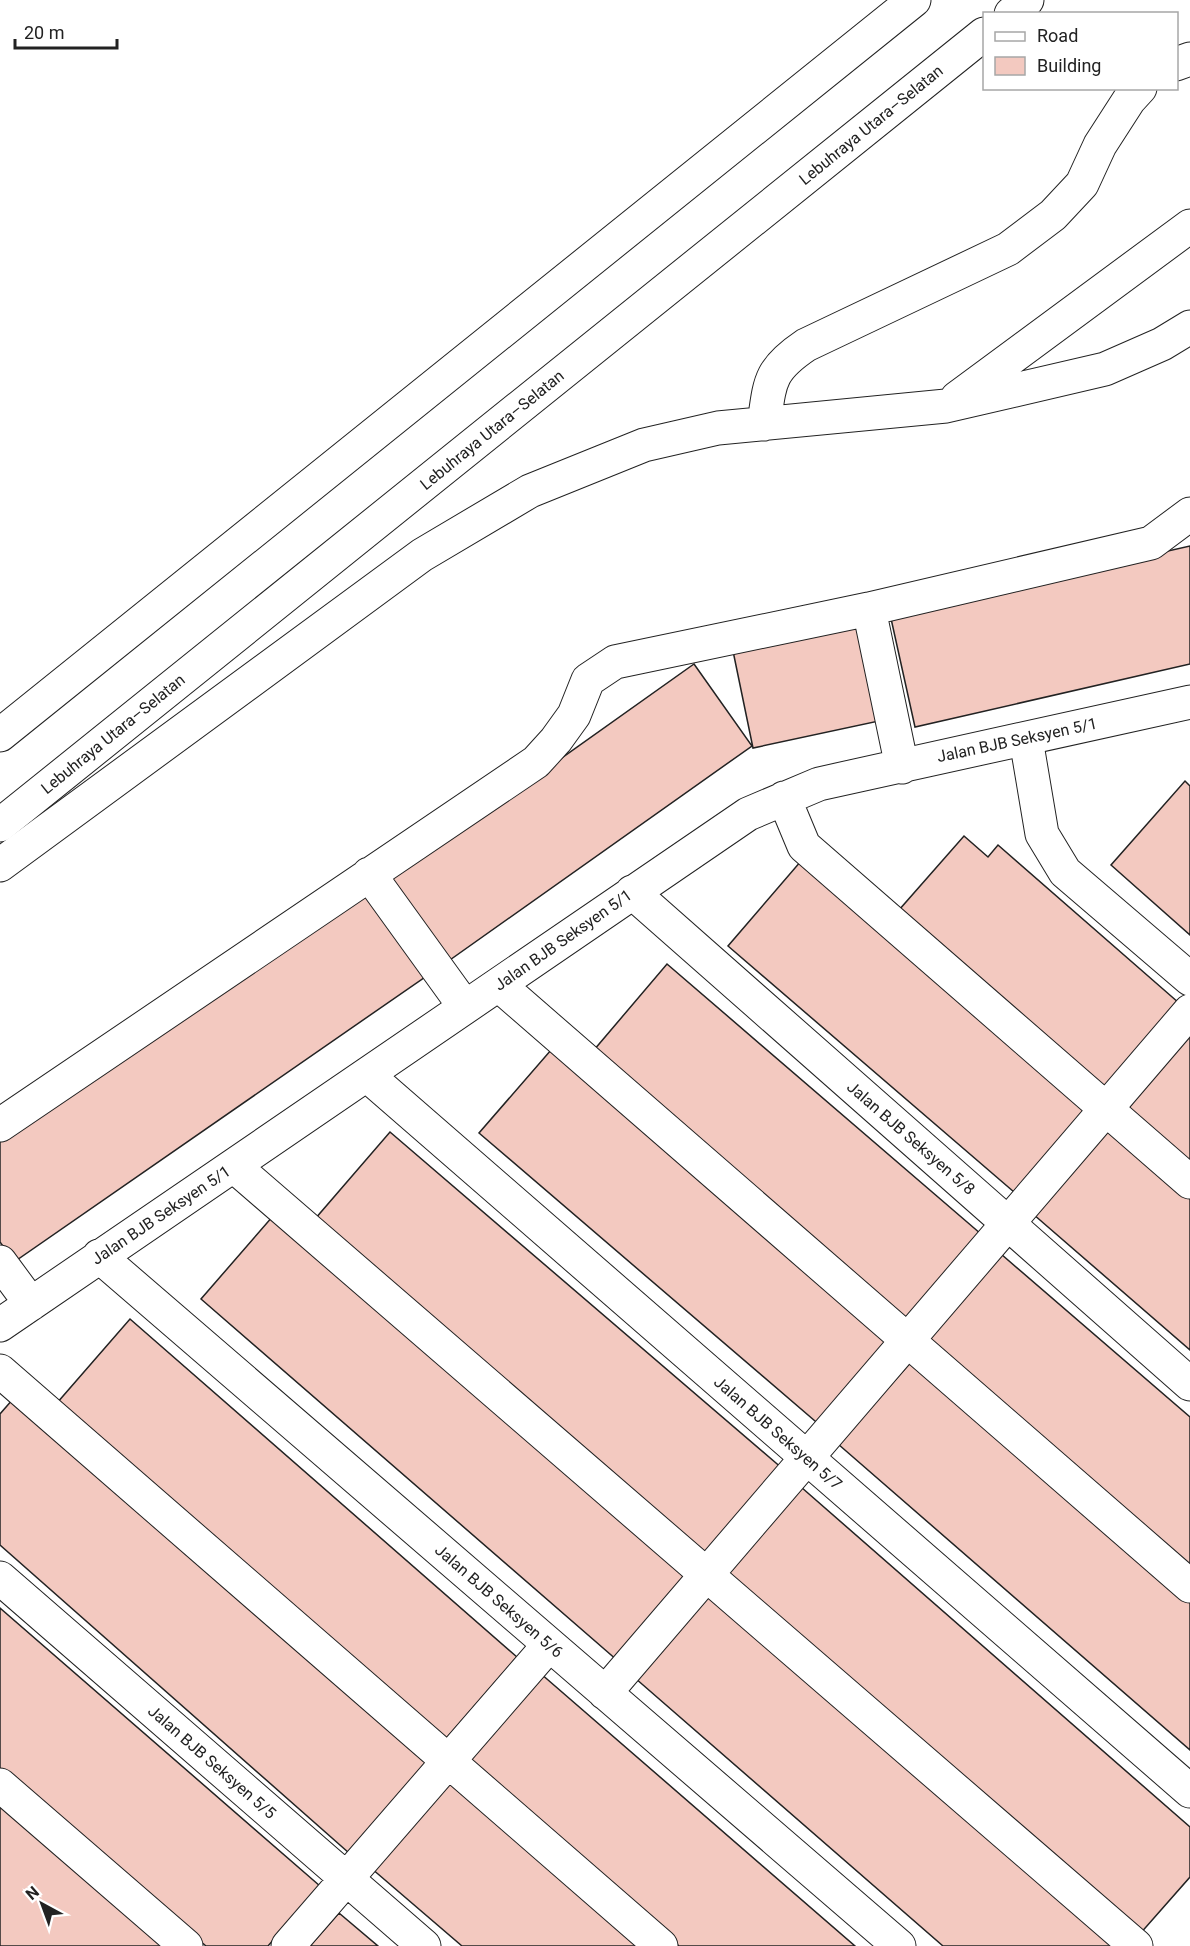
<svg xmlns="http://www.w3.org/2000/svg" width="1190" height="1946" font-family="Roboto,sans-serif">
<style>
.building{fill:#f3c9c0;stroke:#222;stroke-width:1.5}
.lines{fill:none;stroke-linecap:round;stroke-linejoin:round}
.minor-casing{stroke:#222;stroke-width:35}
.highway-casing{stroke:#222;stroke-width:35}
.minor{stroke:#fff;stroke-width:33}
.highway{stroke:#fff;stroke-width:33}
.labels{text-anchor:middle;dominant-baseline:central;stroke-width:4.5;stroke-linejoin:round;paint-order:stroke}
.street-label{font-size:16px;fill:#222;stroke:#fff}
</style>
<rect width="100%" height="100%" fill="#fff"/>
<path class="building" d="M 1190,546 L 1190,664 L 915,727 L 890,614 Z
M 859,625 L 879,721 L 753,748 L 733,651 Z
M 694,664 L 752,746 L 447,962 L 390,880 Z
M 1185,781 L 1190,786 L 1190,935 L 1111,865 Z
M 964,836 L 988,857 L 998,845 L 1179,1003 L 1105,1089 L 899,910 Z
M 801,861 L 1087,1108 L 1014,1192 L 728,946 Z
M 367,887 L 428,975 L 14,1262 L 0,1242 L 0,1141 Z
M 667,964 L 981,1234 L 908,1320 L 594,1050 Z
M 1190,1035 L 1190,1165 L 1126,1110 Z
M 551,1050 L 894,1345 L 822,1427 L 479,1133 Z
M 1110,1126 L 1190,1196 L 1190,1350 L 1033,1214 Z
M 390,1132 L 783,1469 L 708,1556 L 315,1219 Z
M 273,1216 L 690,1578 L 618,1661 L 201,1299 Z
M 1001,1254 L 1190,1417 L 1190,1569 L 926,1341 Z
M 130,1319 L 517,1657 L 445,1740 L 57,1403 Z
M 912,1361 L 1190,1602 L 1190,1750 L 838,1444 Z
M 13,1399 L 427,1764 L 349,1853 L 0,1545 L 0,1414 Z
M 801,1487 L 1190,1827 L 1190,1877 L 1139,1935 L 725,1573 Z
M 710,1591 L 1116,1946 L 943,1946 L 635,1678 Z
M 0,1608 L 320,1886 L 268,1946 L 206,1946 L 0,1768 Z
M 540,1673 L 855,1946 L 679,1946 L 464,1761 Z
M 449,1779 L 642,1946 L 462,1946 L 371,1868 Z
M 0,1803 L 166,1946 L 0,1946 Z
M 339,1913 L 378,1946 L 310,1946 Z"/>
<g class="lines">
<defs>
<path id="minor" d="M 1176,64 L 1190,59
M 957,398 L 1190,226
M 764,424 C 770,381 769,370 806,345 L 1008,249 L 1053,215 L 1082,184 L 1100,145 L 1129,100 L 1140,88
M 869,609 L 902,767
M 1026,739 L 1042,834 L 1065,872 L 1190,979
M 784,798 L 804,846 L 1190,1182
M 0,865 L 422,555 L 530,491 L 644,445 L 718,428 L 946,406 L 1105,369 L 1162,344 L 1190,327
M 369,874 L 465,1007
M 632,892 L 1190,1384
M 499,985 L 1190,1586
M 367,1075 L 1190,1791
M 0,1125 L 536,762 L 556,740 L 574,715 L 588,680 L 615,662 L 869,609 L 1151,543 L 1190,514
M 234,1166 L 1136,1946
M 99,1256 L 899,1946
M 0,1262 L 31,1304
M 0,1325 L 748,814 L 819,784 L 1190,702
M 0,1371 L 661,1946
M 0,1578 L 424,1946
M 605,1693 L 1190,1011
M 0,1785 L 186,1946
M 288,1946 L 549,1645"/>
<path id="highway" d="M 1011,14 L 1027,0
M 0,735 L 914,0
M 0,825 L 984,34"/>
</defs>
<use href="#minor" class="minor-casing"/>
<use href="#highway" class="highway-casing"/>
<use href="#minor" class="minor"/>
<use href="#highway" class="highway"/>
</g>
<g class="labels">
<g class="street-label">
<text transform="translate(871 125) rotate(-39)">Lebuhraya Utara–Selatan</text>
<text transform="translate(492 430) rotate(-39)">Lebuhraya Utara–Selatan</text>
<text transform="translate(113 734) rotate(-39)">Lebuhraya Utara–Selatan</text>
<text transform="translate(1017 740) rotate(-12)">Jalan BJB Seksyen 5/1</text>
<text transform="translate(563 940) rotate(-35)">Jalan BJB Seksyen 5/1</text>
<text transform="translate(911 1138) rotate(41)">Jalan BJB Seksyen 5/8</text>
<text transform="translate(161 1215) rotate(-34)">Jalan BJB Seksyen 5/1</text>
<text transform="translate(778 1433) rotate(41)">Jalan BJB Seksyen 5/7</text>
<text transform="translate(499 1601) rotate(41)">Jalan BJB Seksyen 5/6</text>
<text transform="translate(212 1762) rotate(41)">Jalan BJB Seksyen 5/5</text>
</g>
</g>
<rect x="983" y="12" width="195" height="78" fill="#ffffff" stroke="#a7a7a7" stroke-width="1.5"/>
<rect x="995" y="32" width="30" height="9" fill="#ffffff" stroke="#a7a7a7" stroke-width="1.5"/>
<text x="1037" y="42" font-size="18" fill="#222222">Road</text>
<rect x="995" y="57" width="30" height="18" fill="#f3c9c0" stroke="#a7a7a7" stroke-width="1.5"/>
<text x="1037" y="72" font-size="18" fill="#222222">Building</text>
<g transform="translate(42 1904) rotate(319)" stroke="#ffffff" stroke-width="4.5" paint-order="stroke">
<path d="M0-4.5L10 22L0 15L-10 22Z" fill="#222222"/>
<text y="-9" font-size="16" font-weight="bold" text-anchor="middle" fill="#222222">N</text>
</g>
<path d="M15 39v9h102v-9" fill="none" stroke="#222222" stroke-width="3"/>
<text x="24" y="39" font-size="18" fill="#222222" stroke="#ffffff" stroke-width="4.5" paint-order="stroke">20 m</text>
</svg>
